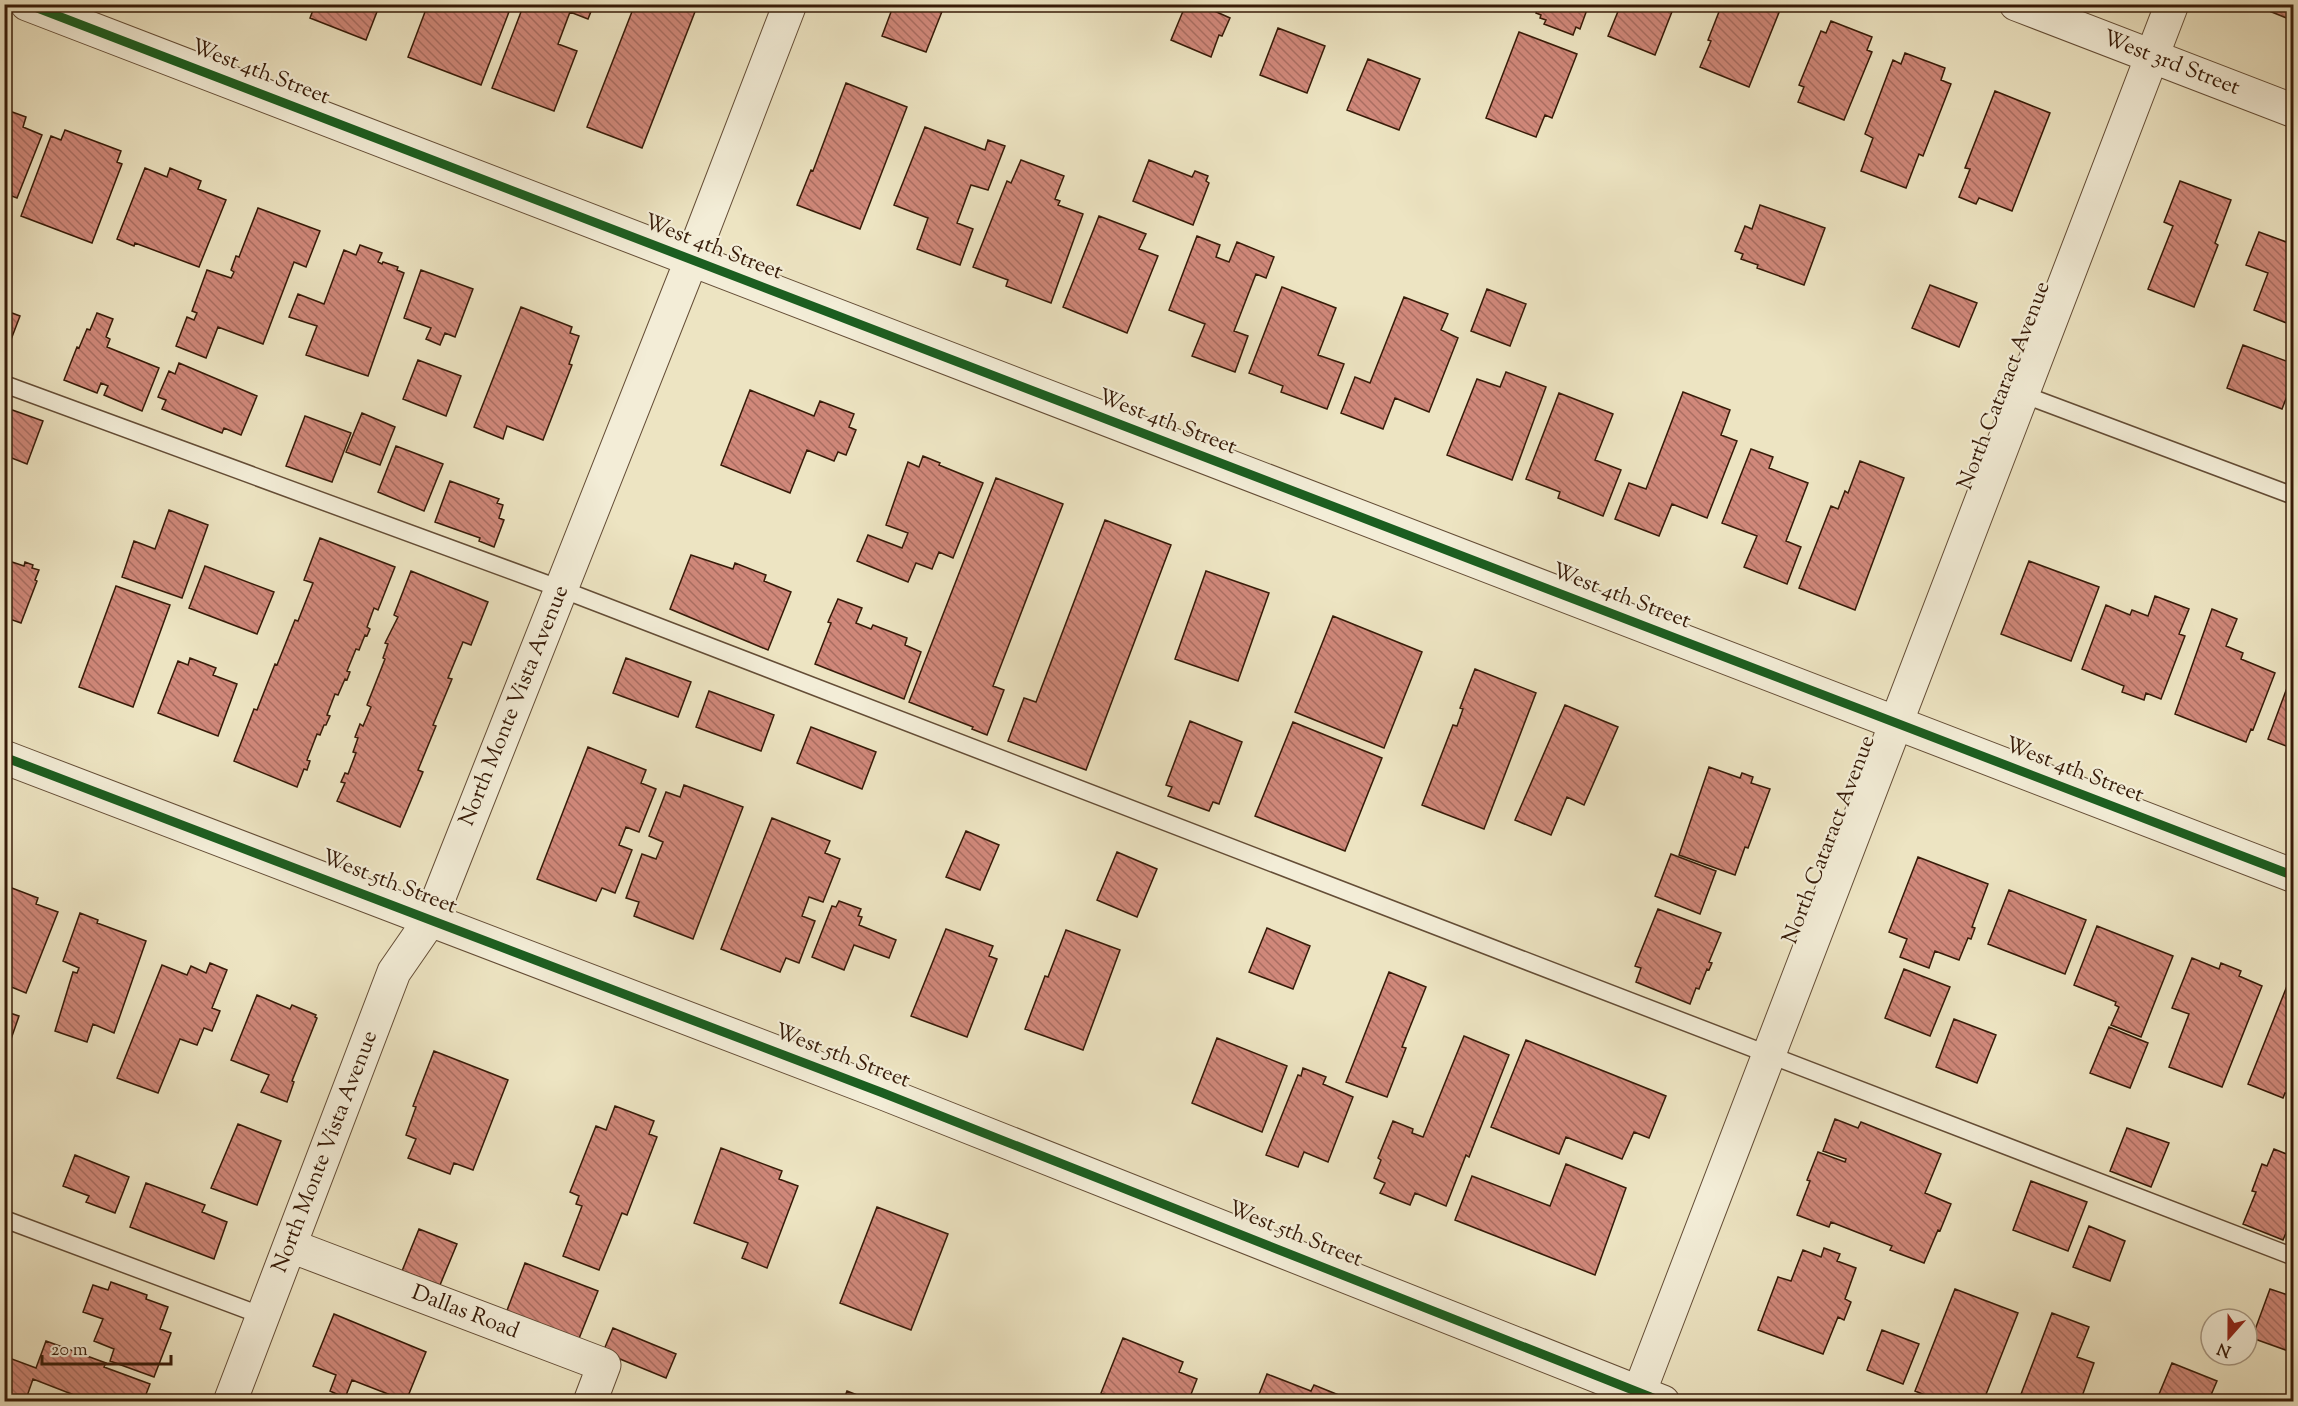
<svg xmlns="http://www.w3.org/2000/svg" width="2298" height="1406" font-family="'Sorts Mill Goudy',serif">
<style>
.building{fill:url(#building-back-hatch);stroke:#371b08;stroke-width:1.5}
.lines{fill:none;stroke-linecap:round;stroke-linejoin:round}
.service-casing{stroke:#644d36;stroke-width:19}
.minor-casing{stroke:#644d36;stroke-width:35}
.tertiary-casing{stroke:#644d36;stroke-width:35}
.service{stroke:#f3edd7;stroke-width:16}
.minor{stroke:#f3edd7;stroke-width:33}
.tertiary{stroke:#f3edd7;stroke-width:33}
.cycleway-casing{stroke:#f3edd7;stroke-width:13}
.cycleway{stroke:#1b5e20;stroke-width:9}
.labels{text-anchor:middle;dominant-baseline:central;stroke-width:4.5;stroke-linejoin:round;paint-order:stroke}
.street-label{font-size:22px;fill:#371b08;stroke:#f3edd7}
</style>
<defs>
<pattern id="building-back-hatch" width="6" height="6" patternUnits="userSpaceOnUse" patternTransform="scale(1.5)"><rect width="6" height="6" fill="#d0887a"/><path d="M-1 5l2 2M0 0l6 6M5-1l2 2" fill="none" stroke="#aa6e62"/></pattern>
</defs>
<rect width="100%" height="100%" fill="#ede4c2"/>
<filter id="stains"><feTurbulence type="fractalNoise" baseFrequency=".00333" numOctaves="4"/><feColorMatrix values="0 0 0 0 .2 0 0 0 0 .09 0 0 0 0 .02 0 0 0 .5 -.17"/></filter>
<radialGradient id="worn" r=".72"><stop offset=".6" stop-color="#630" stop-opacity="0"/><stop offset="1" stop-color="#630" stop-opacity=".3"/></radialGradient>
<path class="building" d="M 308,4 L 380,4 L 366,40 L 310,18 L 313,10 L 307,7 Z
M 428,4 L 512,4 L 481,85 L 408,57 Z
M 524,4 L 594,4 L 588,19 L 570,12 L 558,44 L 577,51 L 554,111 L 492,88 Z
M 635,4 L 698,4 L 642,148 L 587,127 Z
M 894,4 L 932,4 L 943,9 L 926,52 L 882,36 Z
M 1186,4 L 1199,4 L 1230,18 L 1222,36 L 1219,35 L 1211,57 L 1171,40 Z
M 1539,4 L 1589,4 L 1580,29 L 1576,27 L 1573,35 L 1544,24 L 1546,20 L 1540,18 L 1541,15 L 1536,13 Z
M 1621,4 L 1675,4 L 1655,55 L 1608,36 Z
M 1722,4 L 1782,5 L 1749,87 L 1700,67 L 1711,41 L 1708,40 Z
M 2258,4 L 2294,4 L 2294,21 L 2257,6 Z
M 1831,21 L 1872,37 L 1867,50 L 1872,52 L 1844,120 L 1798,102 L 1804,87 L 1799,85 L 1821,31 L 1826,33 Z
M 1278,28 L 1325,46 L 1307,93 L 1260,75 Z
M 1519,32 L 1577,54 L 1552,118 L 1545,115 L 1536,137 L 1486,118 Z
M 1905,53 L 1945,68 L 1941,80 L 1951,84 L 1923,156 L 1919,154 L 1906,188 L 1861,171 L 1873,138 L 1865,134 L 1893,60 L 1901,64 Z
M 1368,59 L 1420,79 L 1399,130 L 1347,110 Z
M 846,83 L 907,107 L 860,229 L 797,205 L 811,170 L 813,171 Z
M 1995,91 L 2050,113 L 2012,211 L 1979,198 L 1976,204 L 1959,197 L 1970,169 L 1965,168 Z
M 4,109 L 26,117 L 23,127 L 42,135 L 17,198 L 4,193 Z
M 925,127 L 985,150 L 988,140 L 1005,146 L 988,190 L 971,185 L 957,223 L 973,229 L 960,265 L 917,249 L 928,218 L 894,205 Z
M 65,130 L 121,151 L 117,162 L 122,164 L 92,243 L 21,216 L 51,136 L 61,140 Z
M 1021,160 L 1064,176 L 1055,199 L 1060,201 L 1058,205 L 1083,214 L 1051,303 L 1006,286 L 1008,280 L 973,267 L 1007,181 L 1011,183 Z
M 1149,160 L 1192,177 L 1195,171 L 1208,176 L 1206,181 L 1209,183 L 1193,225 L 1133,201 Z
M 145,168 L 167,177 L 170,168 L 201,181 L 198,189 L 226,200 L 199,267 L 135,243 L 134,246 L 117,239 Z
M 2180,181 L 2231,200 L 2215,243 L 2218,245 L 2194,307 L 2148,289 L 2173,226 L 2164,222 Z
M 1760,205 L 1825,228 L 1804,285 L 1757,268 L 1758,265 L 1741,259 L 1743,254 L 1735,251 L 1745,226 L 1752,229 Z
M 258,208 L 320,231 L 306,267 L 294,262 L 263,344 L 218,327 L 206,358 L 176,346 L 187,317 L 194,320 L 197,313 L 192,311 L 207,270 L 231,278 L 234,272 L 231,270 L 236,256 L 239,257 Z
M 1099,216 L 1146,234 L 1139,249 L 1158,256 L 1127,333 L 1063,307 Z
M 2259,232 L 2289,243 L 2294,233 L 2294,326 L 2254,310 L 2268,273 L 2246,265 Z
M 1197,236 L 1220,245 L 1216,257 L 1229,262 L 1237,242 L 1274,257 L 1266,278 L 1256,274 L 1234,331 L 1248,336 L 1235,372 L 1192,356 L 1205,324 L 1169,310 Z
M 360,245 L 382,253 L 378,262 L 382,264 L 383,262 L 398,267 L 397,270 L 404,273 L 368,376 L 306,355 L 317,326 L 289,317 L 298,294 L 324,304 L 344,250 L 356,255 Z
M 421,270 L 473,289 L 455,337 L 445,333 L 440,345 L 426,339 L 431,328 L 404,318 Z
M 1930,285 L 1977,303 L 1959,347 L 1912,328 Z
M 1282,287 L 1336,308 L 1318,355 L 1344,364 L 1327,409 L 1281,392 L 1283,386 L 1249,373 Z
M 1487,289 L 1526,304 L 1510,346 L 1471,331 Z
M 1404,297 L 1448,314 L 1441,330 L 1458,338 L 1429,412 L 1395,398 L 1383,429 L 1341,413 L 1355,377 L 1370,383 Z
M 521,307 L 572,327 L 570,333 L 579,336 L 569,364 L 572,365 L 543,440 L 507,426 L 503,439 L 474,427 Z
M 4,310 L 20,316 L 4,358 Z
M 97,313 L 113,319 L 106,337 L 110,339 L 107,347 L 159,368 L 142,411 L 104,395 L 108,386 L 101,383 L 97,393 L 64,380 L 77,347 L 79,348 L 87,329 L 90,330 Z
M 2243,345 L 2294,364 L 2294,378 L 2282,409 L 2227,388 Z
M 418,360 L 461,376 L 446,416 L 403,399 Z
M 179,363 L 257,396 L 241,435 L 224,428 L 222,433 L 162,409 L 166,400 L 158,397 L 169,371 L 175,374 Z
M 1506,372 L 1546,387 L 1512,480 L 1447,455 L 1477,379 L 1500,387 Z
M 750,390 L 814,416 L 820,401 L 854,414 L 849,427 L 856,430 L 846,455 L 838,452 L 834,461 L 807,450 L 790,493 L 721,465 Z
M 1683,392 L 1730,410 L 1721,435 L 1737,441 L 1707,518 L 1672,504 L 1659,536 L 1615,519 L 1629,483 L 1646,489 Z
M 1559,393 L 1613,414 L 1595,460 L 1621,470 L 1603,516 L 1558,498 L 1560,492 L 1526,479 Z
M 4,407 L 43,421 L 27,464 L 4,455 Z
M 362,413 L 395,427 L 380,465 L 346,452 Z
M 305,416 L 351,433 L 332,482 L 286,466 Z
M 396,446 L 443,464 L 424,511 L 378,492 Z
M 1751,449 L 1773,457 L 1769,468 L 1808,483 L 1786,541 L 1801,547 L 1787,584 L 1744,567 L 1757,536 L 1722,523 Z
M 923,456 L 940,463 L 939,465 L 983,483 L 953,558 L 939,552 L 932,569 L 916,563 L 908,582 L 857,561 L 868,535 L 902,548 L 908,533 L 886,525 L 908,462 L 919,467 Z
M 1860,461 L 1904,478 L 1855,610 L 1799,588 L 1831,506 L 1838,509 L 1845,491 L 1848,493 Z
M 996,478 L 1063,504 L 993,686 L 1004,690 L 987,735 L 972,729 L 973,727 L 909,702 Z
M 450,481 L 499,499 L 497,503 L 503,505 L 499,518 L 504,520 L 494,547 L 479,541 L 480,538 L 435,522 Z
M 169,510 L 208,525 L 182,598 L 122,577 L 134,541 L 155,549 Z
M 1105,520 L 1171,545 L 1086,770 L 1008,741 L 1024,698 L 1036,702 Z
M 320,538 L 395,567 L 378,610 L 374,608 L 367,627 L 370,629 L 367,636 L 365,635 L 359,650 L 356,649 L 347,671 L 350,672 L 347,680 L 345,679 L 338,695 L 335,694 L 327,715 L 330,716 L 326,725 L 324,725 L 320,735 L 317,734 L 307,760 L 310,761 L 307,770 L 304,769 L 297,787 L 234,761 L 254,709 L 257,710 L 275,664 L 277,665 L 295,620 L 298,621 L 313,583 L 304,580 Z
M 691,555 L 733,569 L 735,563 L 766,575 L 764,581 L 791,592 L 768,650 L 670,609 Z
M 9,561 L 24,566 L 25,562 L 33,565 L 32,568 L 39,570 L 35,580 L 37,581 L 21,623 L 4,617 L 4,568 L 6,569 Z
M 2029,561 L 2099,587 L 2071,661 L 2001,634 Z
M 205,566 L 274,592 L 257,634 L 189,608 Z
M 411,571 L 488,602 L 471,645 L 463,642 L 448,678 L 452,679 L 433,725 L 436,726 L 418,770 L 423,772 L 400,827 L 337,801 L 345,783 L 341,782 L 345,773 L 348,774 L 356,753 L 353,752 L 358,738 L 355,737 L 360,724 L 363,726 L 371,707 L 367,705 L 385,659 L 383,658 L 388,644 L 385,643 L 398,617 L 394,615 Z
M 1206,571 L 1269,593 L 1238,681 L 1175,659 Z
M 116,586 L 170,605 L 133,707 L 79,687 Z
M 2155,596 L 2189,609 L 2179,634 L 2185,636 L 2161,699 L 2146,693 L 2144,700 L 2122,692 L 2124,686 L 2082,669 L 2106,605 L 2130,615 L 2132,610 L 2148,616 Z
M 838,599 L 862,608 L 856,623 L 871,629 L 873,625 L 907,638 L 905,645 L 921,652 L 904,699 L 815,664 L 831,623 L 828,622 Z
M 2212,609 L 2237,619 L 2226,646 L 2243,653 L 2241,659 L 2275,673 L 2253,730 L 2251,729 L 2246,742 L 2175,714 Z
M 1333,616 L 1422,652 L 1384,748 L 1295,712 Z
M 190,658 L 216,668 L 213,675 L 237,684 L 218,736 L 158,713 L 178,661 L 188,665 Z
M 626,658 L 691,682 L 678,717 L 613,693 Z
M 1475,669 L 1536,693 L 1484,829 L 1422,805 L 1453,725 L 1457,726 L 1463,709 L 1460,708 Z
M 2291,677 L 2294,678 L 2294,749 L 2268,739 Z
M 709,691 L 774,715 L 761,751 L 696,727 Z
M 1565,705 L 1618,727 L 1584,805 L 1567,797 L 1551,835 L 1515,820 Z
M 1190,721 L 1242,742 L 1219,804 L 1213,802 L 1209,811 L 1168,796 L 1172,787 L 1166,785 Z
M 1293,722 L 1382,758 L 1345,851 L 1255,816 Z
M 811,727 L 876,752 L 862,789 L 797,763 Z
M 588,747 L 646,770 L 641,783 L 656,789 L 639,832 L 626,827 L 619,845 L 632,850 L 615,893 L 602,888 L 596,901 L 537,879 Z
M 1709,767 L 1740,778 L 1742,773 L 1753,777 L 1751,783 L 1770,789 L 1748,848 L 1745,847 L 1735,875 L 1679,855 Z
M 684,785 L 743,807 L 693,939 L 634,916 L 639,902 L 626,898 L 642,854 L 656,859 L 663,842 L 649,836 L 666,792 L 680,797 Z
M 772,818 L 830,841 L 825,853 L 840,859 L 823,902 L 809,897 L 802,916 L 815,921 L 799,963 L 786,958 L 780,972 L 721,949 Z
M 966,831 L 999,845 L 980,890 L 946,877 Z
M 1117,852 L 1157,869 L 1137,917 L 1097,900 Z
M 1671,854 L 1716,871 L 1700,914 L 1655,896 Z
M 1918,857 L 1988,884 L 1972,927 L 1975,928 L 1971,939 L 1968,938 L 1959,960 L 1935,951 L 1929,968 L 1900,957 L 1907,939 L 1889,932 Z
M 4,885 L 38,898 L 36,904 L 58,912 L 26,993 L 4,984 Z
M 2009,890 L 2086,920 L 2065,974 L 1988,944 Z
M 839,901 L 861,909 L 858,916 L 862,917 L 859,925 L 896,940 L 889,958 L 854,945 L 844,970 L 812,957 L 832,906 L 836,907 Z
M 1658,909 L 1721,933 L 1709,962 L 1712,963 L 1709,970 L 1707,969 L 1699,989 L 1696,988 L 1690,1004 L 1636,982 L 1641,968 L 1635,966 Z
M 80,913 L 98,920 L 97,923 L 146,941 L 114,1033 L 93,1024 L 87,1042 L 55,1031 L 73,972 L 77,973 L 79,968 L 63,961 Z
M 2097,926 L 2173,956 L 2141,1037 L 2111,1025 L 2119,1007 L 2115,1005 L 2116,1002 L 2074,985 Z
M 1267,928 L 1310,946 L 1293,989 L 1249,972 Z
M 946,929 L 993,946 L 989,956 L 997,959 L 967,1037 L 911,1016 Z
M 1066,930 L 1120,950 L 1083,1050 L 1025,1029 L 1045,976 L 1048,977 Z
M 2192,958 L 2219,969 L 2221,963 L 2241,971 L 2239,976 L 2262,986 L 2222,1087 L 2169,1067 L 2189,1014 L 2172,1008 Z
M 210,963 L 227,970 L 212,1008 L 220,1011 L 212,1031 L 204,1028 L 197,1045 L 180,1039 L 158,1093 L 117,1078 L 162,965 L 187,975 L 191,966 L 206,973 Z
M 1904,969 L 1950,987 L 1930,1036 L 1885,1018 Z
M 1389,972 L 1426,987 L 1402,1047 L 1406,1048 L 1387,1097 L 1346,1082 Z
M 2287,986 L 2294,989 L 2294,1096 L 2285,1093 L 2283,1098 L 2248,1084 Z
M 257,995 L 290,1009 L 292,1005 L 316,1015 L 315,1017 L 317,1018 L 292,1081 L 294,1082 L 287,1102 L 261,1092 L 269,1075 L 231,1060 Z
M 4,1011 L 19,1016 L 9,1045 L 4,1044 Z
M 1954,1019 L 1996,1035 L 1977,1083 L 1936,1067 Z
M 2109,1027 L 2148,1043 L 2130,1088 L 2090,1073 Z
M 1464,1036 L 1509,1055 L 1469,1157 L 1466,1155 L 1446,1206 L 1415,1193 L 1410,1205 L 1380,1193 L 1385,1183 L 1374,1178 L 1381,1160 L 1378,1158 L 1393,1121 L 1413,1129 L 1412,1133 L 1423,1137 Z
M 1217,1038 L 1287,1066 L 1262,1132 L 1192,1103 Z
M 1526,1040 L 1666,1096 L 1649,1138 L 1634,1132 L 1622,1159 L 1566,1137 L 1559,1154 L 1491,1127 Z
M 434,1051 L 508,1080 L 473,1170 L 454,1163 L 450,1174 L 408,1158 L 416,1139 L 406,1135 L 416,1107 L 413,1106 Z
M 1303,1068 L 1326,1077 L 1323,1084 L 1353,1097 L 1328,1162 L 1304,1152 L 1298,1167 L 1266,1155 L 1298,1075 L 1301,1076 Z
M 615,1106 L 654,1121 L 649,1134 L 657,1137 L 627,1215 L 622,1213 L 599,1270 L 563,1256 L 582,1206 L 576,1204 L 579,1196 L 570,1192 L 596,1126 L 606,1130 Z
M 1835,1119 L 1858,1128 L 1861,1122 L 1941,1154 L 1925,1193 L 1951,1204 L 1940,1231 L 1938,1230 L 1924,1263 L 1890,1250 L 1892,1246 L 1831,1222 L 1829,1227 L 1797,1215 L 1810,1181 L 1807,1180 L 1818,1152 L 1845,1162 L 1846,1159 L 1823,1151 Z
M 238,1124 L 281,1141 L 257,1205 L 211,1188 Z
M 2127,1128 L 2169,1143 L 2151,1187 L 2110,1171 Z
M 721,1148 L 782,1171 L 779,1179 L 798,1186 L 767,1268 L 742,1258 L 748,1243 L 694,1223 Z
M 2274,1149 L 2294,1157 L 2294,1214 L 2283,1240 L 2243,1224 L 2256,1192 L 2252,1191 L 2262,1164 L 2267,1166 Z
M 75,1155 L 129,1177 L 115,1213 L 86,1202 L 89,1196 L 63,1186 Z
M 1566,1164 L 1626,1188 L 1595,1275 L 1455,1220 L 1472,1176 L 1550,1206 Z
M 2031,1181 L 2087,1202 L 2068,1251 L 2013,1230 Z
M 146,1183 L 205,1205 L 202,1212 L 227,1222 L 214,1259 L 130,1227 Z
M 877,1207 L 948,1234 L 911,1330 L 840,1303 Z
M 2089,1226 L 2125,1241 L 2110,1281 L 2073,1267 Z
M 419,1229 L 457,1244 L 440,1285 L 402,1271 Z
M 1824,1248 L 1840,1254 L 1837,1261 L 1856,1268 L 1845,1299 L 1851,1302 L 1844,1320 L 1838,1317 L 1823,1354 L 1758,1330 L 1778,1277 L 1791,1281 L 1803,1250 L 1821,1257 Z
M 525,1263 L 598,1291 L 578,1341 L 506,1313 Z
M 111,1282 L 147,1295 L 146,1299 L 168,1307 L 160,1329 L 171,1333 L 154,1377 L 110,1361 L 114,1349 L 94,1341 L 103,1319 L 83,1312 L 93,1285 L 108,1290 Z
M 1955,1289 L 2018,1313 L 1983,1402 L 1942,1402 L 1915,1391 Z
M 2270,1289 L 2294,1297 L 2294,1353 L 2252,1338 Z
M 2052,1313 L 2089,1327 L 2077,1357 L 2094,1363 L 2080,1402 L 2018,1402 Z
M 334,1314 L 426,1352 L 406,1401 L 352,1380 L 345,1398 L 330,1391 L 336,1375 L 313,1366 Z
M 613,1328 L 676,1354 L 666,1378 L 603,1352 Z
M 1882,1330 L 1919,1344 L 1903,1384 L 1867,1370 Z
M 1123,1338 L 1183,1362 L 1179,1372 L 1197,1379 L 1188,1402 L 1112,1402 L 1113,1398 L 1101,1393 Z
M 46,1341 L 106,1363 L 104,1367 L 150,1384 L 143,1402 L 92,1402 L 33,1379 L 25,1402 L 4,1396 L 4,1356 L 36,1368 Z
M 2172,1363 L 2217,1381 L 2208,1402 L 2150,1402 L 2152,1397 L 2157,1399 Z
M 1267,1374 L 1311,1391 L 1314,1385 L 1356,1402 L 1256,1402 Z
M 847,1391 L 875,1402 L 843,1402 Z"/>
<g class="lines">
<defs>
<path id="service" d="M 4,384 L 561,589 L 2294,1257
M 2022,394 L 2294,496
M 4,1219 L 263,1316"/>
<path id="minor" d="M 27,4 L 2294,876
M 2016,4 L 2294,111
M 4,757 L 883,1093 L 1663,1402
M 291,1246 L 604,1365 L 590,1402
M 230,1402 L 394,972 L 430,920 L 691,261 L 790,4"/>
<path id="tertiary" d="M 1639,1393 L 2172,4"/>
</defs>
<use href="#service" class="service-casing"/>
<use href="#minor" class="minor-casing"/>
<use href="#tertiary" class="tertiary-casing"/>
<use href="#service" class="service"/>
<use href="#minor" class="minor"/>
<use href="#tertiary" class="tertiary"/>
<defs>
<path id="cycleway" d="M 27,4 L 2294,876
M 4,757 L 883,1093 L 1663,1402"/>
</defs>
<use href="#cycleway" class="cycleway-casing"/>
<use href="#cycleway" class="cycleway"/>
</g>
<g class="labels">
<g class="street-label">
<text transform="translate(2171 64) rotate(21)">West 3rd Street</text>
<text transform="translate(260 73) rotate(21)">West 4th Street</text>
<text transform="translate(713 248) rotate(21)">West 4th Street</text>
<text transform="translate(2005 386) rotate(-69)">North Cataract Avenue</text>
<text transform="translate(1167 423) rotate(21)">West 4th Street</text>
<text transform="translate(1621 597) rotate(21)">West 4th Street</text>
<text transform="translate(515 706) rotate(-68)">North Monte Vista Avenue</text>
<text transform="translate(2074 771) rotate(21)">West 4th Street</text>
<text transform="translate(1830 840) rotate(-69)">North Cataract Avenue</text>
<text transform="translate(389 883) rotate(21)">West 5th Street</text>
<text transform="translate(842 1057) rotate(21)">West 5th Street</text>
<text transform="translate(326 1152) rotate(-69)">North Monte Vista Avenue</text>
<text transform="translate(1295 1235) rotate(22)">West 5th Street</text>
<text transform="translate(465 1313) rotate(21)">Dallas Road</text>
</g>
</g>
<rect width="2298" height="1406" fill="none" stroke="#ede4c2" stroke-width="24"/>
<rect x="6" y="6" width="2286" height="1394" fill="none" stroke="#371b08" stroke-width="3"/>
<rect x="12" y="12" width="2274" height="1382" fill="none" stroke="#371b08" stroke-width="1.5"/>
<g transform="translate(2229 1337) rotate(201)"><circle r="28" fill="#f3edd7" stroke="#a89984" stroke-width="1.5"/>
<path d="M0-4.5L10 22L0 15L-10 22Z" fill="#8f2418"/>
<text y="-9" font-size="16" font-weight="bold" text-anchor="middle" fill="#371b08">N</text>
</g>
<path d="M42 1355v9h129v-9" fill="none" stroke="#371b08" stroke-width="3"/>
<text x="51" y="1355" font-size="18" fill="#371b08" stroke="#f3edd7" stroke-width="4.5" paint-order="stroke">20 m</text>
<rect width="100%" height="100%" filter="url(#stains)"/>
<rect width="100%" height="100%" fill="url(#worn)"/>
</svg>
